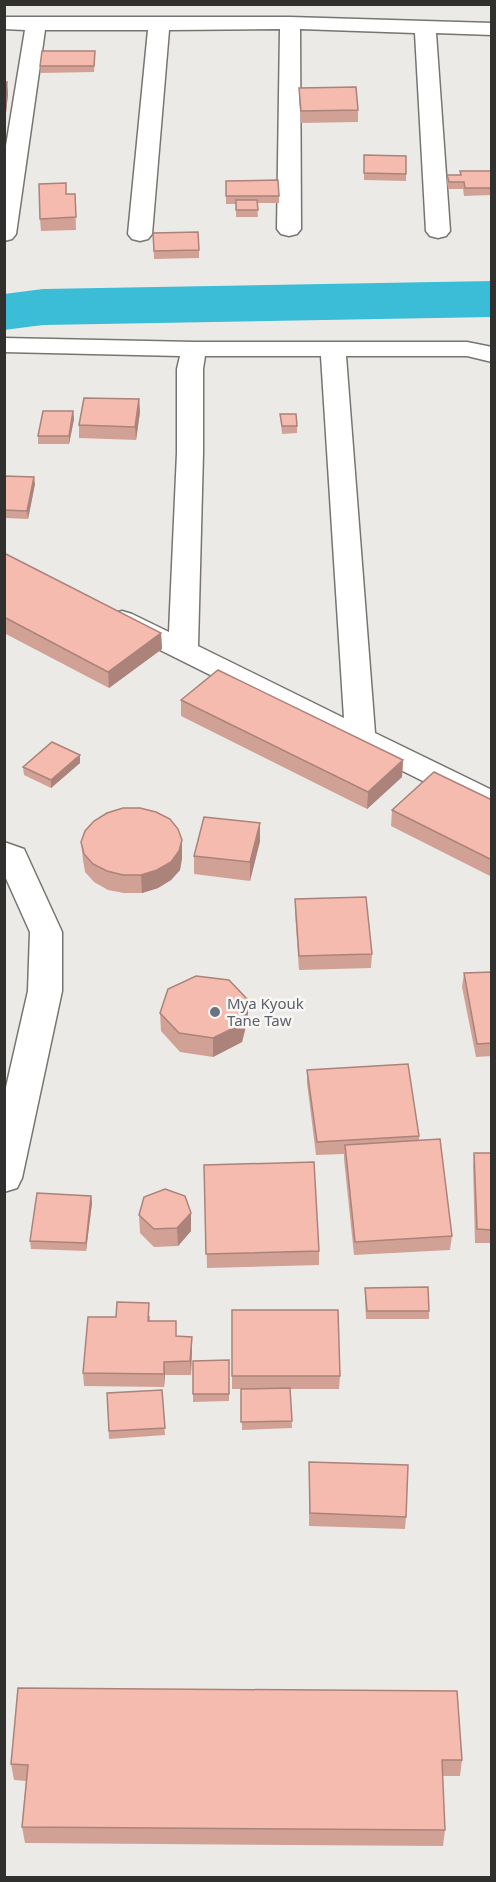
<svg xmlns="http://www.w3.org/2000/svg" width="496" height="1882" font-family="'Noto Sans',sans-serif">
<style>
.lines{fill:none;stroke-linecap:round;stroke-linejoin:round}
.river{fill:#3bbcd7;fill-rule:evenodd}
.minor-casing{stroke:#777571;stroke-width:3}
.minor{fill:#fff;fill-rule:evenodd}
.wall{fill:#d2a196}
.shaded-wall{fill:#ab837a}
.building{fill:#f4bbae;stroke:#ab837a;stroke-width:1.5}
.worship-dot{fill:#6b7280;stroke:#f9f7f3;stroke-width:2}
.labels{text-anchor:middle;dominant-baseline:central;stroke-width:5;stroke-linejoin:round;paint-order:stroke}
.worship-label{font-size:15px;fill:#5b616d;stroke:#f9f7f3;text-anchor:start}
</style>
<rect width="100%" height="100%" fill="#eceae6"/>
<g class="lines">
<path class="river" d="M 492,281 L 492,317 L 43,325 L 4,330 L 4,294 L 43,289 Z"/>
<defs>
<path id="minor" d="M 4,17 L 290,17 L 492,23 L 492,35 L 436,33 L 450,231 L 446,236 L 438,238 L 430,236 L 426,231 L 415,33 L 300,29 L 301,229 L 297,234 L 289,236 L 281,234 L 277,229 L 280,29 L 169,30 L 152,234 L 148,239 L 140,241 L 132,239 L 128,234 L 148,30 L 45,30 L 16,234 L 12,239 L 4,241 L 4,158 L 25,30 L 4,29 Z
M 4,338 L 194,342 L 467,342 L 492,347 L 492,362 L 467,356 L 346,356 L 375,733 L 492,790 L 492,813 L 481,810 L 112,626 L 108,620 L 112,614 L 122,611 L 132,614 L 169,632 L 177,453 L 177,369 L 180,356 L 4,352 ZM 205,356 L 321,356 L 344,718 L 198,646 L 203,453 L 203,369 Z
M 4,842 L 24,849 L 62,932 L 62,991 L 22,1178 L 17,1188 L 4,1192 L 4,1096 L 28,991 L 30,932 L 4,874 Z"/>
</defs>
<use href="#minor" class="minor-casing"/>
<use href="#minor" class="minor"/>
</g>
<path class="wall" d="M 95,51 L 94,72 L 41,73 L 40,66 Z
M 4,82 L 7,82 L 8,94 L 6,113 L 4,113 Z
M 299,88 L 358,110 L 358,122 L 301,123 L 299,100 Z
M 364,155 L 406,156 L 406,181 L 364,180 Z
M 460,171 L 492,171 L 492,195 L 464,196 L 463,189 L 448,189 L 447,182 L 447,175 L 460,175 Z
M 226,181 L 279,196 L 279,203 L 257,203 L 258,217 L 236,217 L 236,204 L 226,204 Z
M 66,194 L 75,194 L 76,230 L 41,231 L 40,219 Z
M 153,233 L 199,250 L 199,258 L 154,259 Z
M 139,399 L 140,412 L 136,440 L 79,438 L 79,425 Z
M 73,411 L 74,419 L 69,444 L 38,444 L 38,436 Z
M 280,414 L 297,426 L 297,433 L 282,434 Z
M 4,476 L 35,484 L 28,519 L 4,518 Z
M 4,553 L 161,633 L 162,649 L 109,688 L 4,633 Z
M 181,700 L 403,760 L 402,777 L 367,809 L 181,716 Z
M 80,763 L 51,788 L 24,775 L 23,767 Z
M 492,800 L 492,877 L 391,826 L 392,810 Z
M 182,840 L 182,858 L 180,870 L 171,880 L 158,888 L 142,893 L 124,893 L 108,890 L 94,882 L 85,872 L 83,860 L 81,842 Z
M 260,841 L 250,881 L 194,874 L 194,856 Z
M 295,899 L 372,954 L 371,968 L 299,970 L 295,912 Z
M 492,972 L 492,1056 L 476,1057 L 462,987 L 464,973 Z
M 160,1013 L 248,1018 L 242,1042 L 213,1057 L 180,1052 L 161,1031 Z
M 307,1070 L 419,1136 L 419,1140 L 452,1236 L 450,1250 L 354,1255 L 344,1159 L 344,1154 L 316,1155 L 307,1083 Z
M 474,1153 L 492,1153 L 492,1243 L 475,1243 L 473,1166 Z
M 204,1165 L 319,1251 L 319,1265 L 207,1268 Z
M 91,1196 L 92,1203 L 86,1251 L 31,1249 L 30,1241 Z
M 191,1213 L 191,1231 L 178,1246 L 154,1247 L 140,1233 L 139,1215 Z
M 365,1288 L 429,1311 L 429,1319 L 366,1319 L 365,1296 Z
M 232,1310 L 340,1376 L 339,1389 L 290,1389 L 292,1428 L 242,1430 L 241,1389 L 232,1389 Z
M 150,1316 L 150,1321 L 177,1336 L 192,1337 L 191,1375 L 165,1375 L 164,1387 L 84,1386 L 83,1373 L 116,1317 Z
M 229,1360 L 229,1401 L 193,1402 L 193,1361 Z
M 162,1390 L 165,1435 L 109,1439 L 107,1393 Z
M 309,1462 L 406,1517 L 405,1529 L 309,1526 Z
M 18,1688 L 462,1760 L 460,1776 L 442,1776 L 445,1830 L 443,1846 L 25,1843 L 22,1827 L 26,1781 L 14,1780 L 11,1764 Z"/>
<path class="shaded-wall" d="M 7,82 L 8,94 L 6,113 L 5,101 Z
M 139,399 L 140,412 L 136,440 L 135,427 Z
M 73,411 L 74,419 L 69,444 L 69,436 Z
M 34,477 L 35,484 L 28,519 L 27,511 Z
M 161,633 L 162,649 L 109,688 L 108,672 Z
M 80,755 L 80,763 L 51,788 L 51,780 Z
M 403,760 L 402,777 L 367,809 L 368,792 Z
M 260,823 L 260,841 L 250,881 L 250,862 Z
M 182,840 L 182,858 L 180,870 L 171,880 L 158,888 L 142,893 L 141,875 Z
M 248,1000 L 248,1018 L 242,1042 L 213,1057 L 213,1038 Z
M 91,1196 L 92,1203 L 86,1251 L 86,1243 Z
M 191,1213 L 191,1231 L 178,1246 L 177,1228 Z
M 192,1337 L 192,1350 L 191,1375 L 190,1361 Z
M 164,1362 L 165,1375 L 164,1387 Z"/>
<path class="building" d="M 42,51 L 95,51 L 94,66 L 40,66 Z
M 4,82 L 7,82 L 4,101 Z
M 356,87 L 358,110 L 301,111 L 299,88 Z
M 364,155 L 406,156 L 406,174 L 364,173 Z
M 460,171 L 492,171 L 492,188 L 465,188 L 464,182 L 449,182 L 447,175 L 461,175 Z
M 278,180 L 279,196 L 226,196 L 226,181 Z
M 66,183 L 66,194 L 75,194 L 76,217 L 40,219 L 39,184 Z
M 236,200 L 257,200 L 258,210 L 236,210 Z
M 198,232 L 199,250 L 154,251 L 153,233 Z
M 84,398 L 139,399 L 135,427 L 79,425 Z
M 43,411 L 73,411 L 69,436 L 38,436 Z
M 280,414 L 296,414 L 297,426 L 282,426 Z
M 4,476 L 34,477 L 27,511 L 4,510 Z
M 4,553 L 161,633 L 108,672 L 4,617 Z
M 218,670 L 403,760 L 368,792 L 181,700 Z
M 52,742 L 80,755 L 51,780 L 23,767 Z
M 434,772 L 492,800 L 492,860 L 392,810 Z
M 123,808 L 140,808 L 156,812 L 170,819 L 178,829 L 182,840 L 179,851 L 171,862 L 157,870 L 141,875 L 123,875 L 107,871 L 93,864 L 84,854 L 81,842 L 85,831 L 94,821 L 107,813 Z
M 204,817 L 260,823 L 250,862 L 194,856 Z
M 366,897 L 372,954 L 299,956 L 295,899 Z
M 492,972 L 492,1043 L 477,1044 L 464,973 Z
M 196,976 L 229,980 L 248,1000 L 242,1024 L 213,1038 L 179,1033 L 160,1013 L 168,989 Z
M 408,1064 L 419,1136 L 317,1142 L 307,1070 Z
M 440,1139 L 452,1236 L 355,1242 L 345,1145 Z
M 474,1153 L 492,1153 L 492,1230 L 477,1229 Z
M 314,1162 L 319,1251 L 206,1254 L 204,1165 Z
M 165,1189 L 185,1196 L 191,1213 L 177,1228 L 154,1229 L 139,1215 L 144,1197 Z
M 37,1193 L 91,1196 L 86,1243 L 30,1241 Z
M 428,1287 L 429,1311 L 367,1311 L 365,1288 Z
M 117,1302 L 149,1303 L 148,1321 L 176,1321 L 176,1336 L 192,1337 L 190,1361 L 164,1362 L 164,1374 L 83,1373 L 88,1317 L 116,1317 Z
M 232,1310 L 338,1310 L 340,1376 L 232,1376 Z
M 229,1360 L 229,1394 L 193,1394 L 193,1361 Z
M 290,1388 L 292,1421 L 241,1422 L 241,1389 Z
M 162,1390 L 165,1428 L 109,1431 L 107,1393 Z
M 309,1462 L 408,1465 L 406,1517 L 310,1513 Z
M 18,1688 L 457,1691 L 462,1760 L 442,1760 L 445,1830 L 22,1827 L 28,1765 L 11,1764 Z"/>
<circle class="worship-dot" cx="215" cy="1012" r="6"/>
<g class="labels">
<g class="worship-label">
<text x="227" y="1003">Mya Kyouk<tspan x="227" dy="17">Tane Taw</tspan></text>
</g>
</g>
<rect width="496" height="1882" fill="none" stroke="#30302e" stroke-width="12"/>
</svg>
